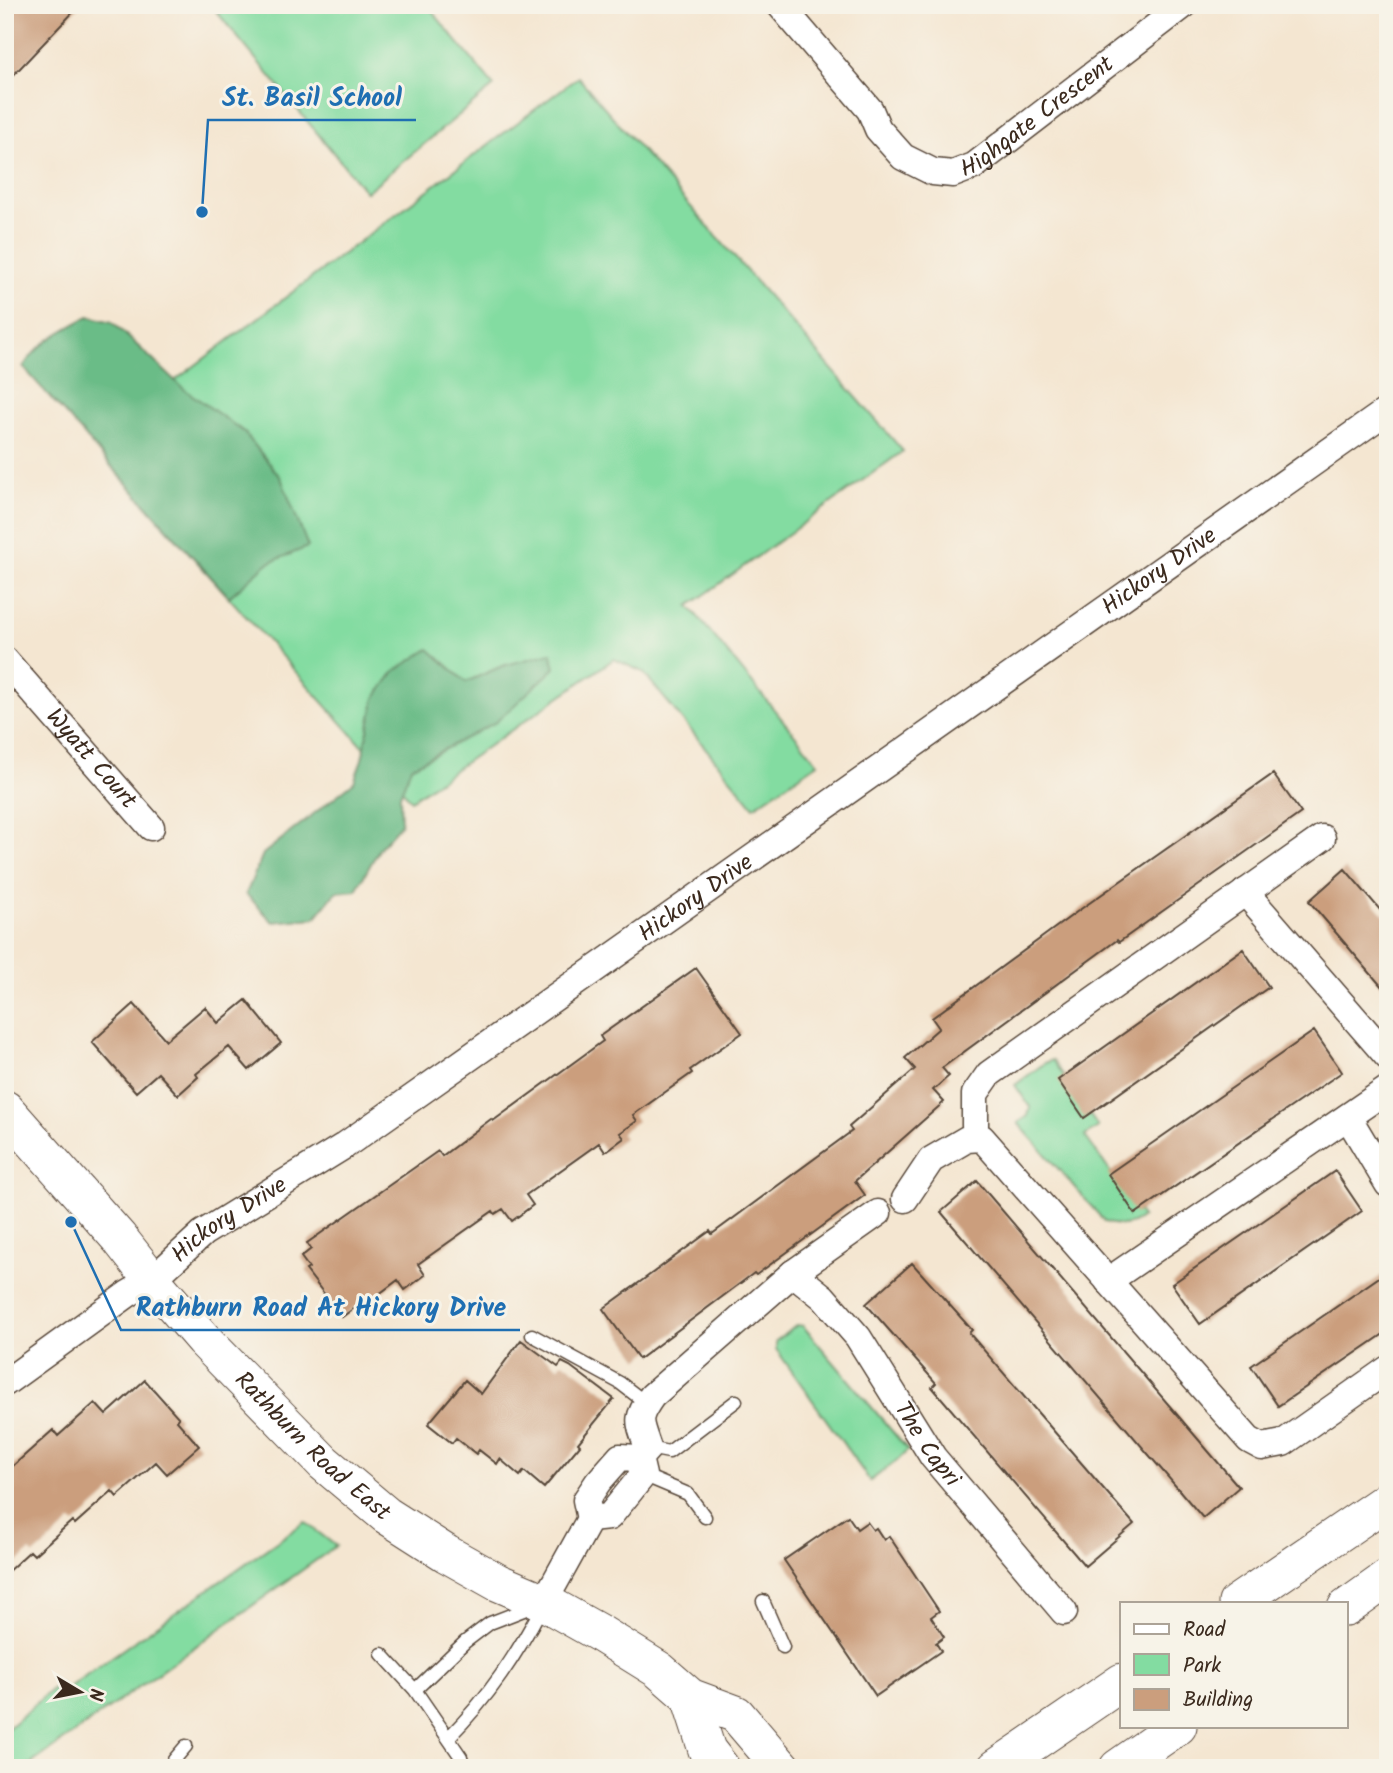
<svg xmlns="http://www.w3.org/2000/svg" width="1393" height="1773" font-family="Kalam,sans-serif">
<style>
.green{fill:#83dca1;stroke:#5f8360;stroke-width:2}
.forest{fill:#6abc87;stroke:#527352;stroke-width:2}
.building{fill:#cb9e7d}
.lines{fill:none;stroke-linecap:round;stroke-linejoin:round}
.lane-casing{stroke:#574639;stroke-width:15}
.street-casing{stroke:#574639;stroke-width:29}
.secondary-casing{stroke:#574639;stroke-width:39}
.lane{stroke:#fff;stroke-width:12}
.street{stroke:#fff;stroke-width:26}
.secondary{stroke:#fff;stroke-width:37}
.labels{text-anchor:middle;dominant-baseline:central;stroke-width:6;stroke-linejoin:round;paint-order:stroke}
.street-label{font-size:24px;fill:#3b2a1e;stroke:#f7f3e8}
.leader{fill:none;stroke:#1f6fb2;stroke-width:2.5}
.callout-dot{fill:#1f6fb2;stroke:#f7f3e8;stroke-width:2.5}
.callout-label{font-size:26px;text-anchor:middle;font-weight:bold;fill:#1f6fb2;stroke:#f7f3e8;stroke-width:6;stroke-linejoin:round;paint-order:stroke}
</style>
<rect width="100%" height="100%" fill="#f7f3e8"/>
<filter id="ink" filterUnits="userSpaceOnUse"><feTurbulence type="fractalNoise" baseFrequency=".0143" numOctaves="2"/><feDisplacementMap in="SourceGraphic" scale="14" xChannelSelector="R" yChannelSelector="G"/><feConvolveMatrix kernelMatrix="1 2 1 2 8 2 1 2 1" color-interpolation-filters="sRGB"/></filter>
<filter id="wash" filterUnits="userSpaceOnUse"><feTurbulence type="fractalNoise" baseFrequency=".00686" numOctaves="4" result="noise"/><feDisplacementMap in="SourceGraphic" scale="28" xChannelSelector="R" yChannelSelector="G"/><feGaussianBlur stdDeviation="1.57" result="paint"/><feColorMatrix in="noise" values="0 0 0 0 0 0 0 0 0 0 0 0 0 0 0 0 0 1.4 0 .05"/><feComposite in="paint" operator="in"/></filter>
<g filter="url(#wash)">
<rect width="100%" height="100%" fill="#f4e6d1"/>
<path class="green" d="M 211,5 L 427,5 L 494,86 L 366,192 Z
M 578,77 L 903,451 L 689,606 L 818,763 L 754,807 L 643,672 L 614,659 L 411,800 L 91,444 Z
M 1053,1060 L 1098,1127 L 1085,1136 L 1142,1217 C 1131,1227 1119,1227 1105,1222 L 1018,1123 L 1028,1116 L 1030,1107 L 1015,1085 L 1045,1063 Z
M 797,1325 L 803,1326 L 908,1450 L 898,1460 L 870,1481 L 776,1349 L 776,1341 Z
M 305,1522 L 336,1546 L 25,1768 L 5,1768 L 5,1731 L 59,1683 L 66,1689 Z"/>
<path class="forest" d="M 89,316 L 112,322 L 184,389 L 244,432 L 281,478 L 308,547 L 268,563 L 229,597 L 23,367 C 41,340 61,332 89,316 Z
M 429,649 L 466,682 L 502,666 L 551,653 L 555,668 L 496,722 L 411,767 L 400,795 L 401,824 L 381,846 L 356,890 L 336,892 L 315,918 L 273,922 L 246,894 L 263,854 L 354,782 L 362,759 L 375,698 L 395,671 Z"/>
<g id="blocks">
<path class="building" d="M 5,5 L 80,5 L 5,84 Z
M 1273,774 L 1301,813 L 1119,942 L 1117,940 L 942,1068 L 949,1076 L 933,1090 L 944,1102 L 855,1181 L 865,1195 L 756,1275 L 754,1273 L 639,1359 L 603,1309 L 710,1231 L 712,1234 L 852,1131 L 849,1127 L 915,1069 L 905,1058 L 939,1028 L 932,1018 L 1078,911 Z
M 1345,869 L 1388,919 L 1388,994 L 1309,901 Z
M 1243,949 L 1269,987 L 1084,1118 L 1058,1080 Z
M 696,968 L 742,1033 L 690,1070 L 692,1073 L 633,1115 L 637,1121 L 620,1133 L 624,1138 L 605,1152 L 599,1143 L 526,1195 L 533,1205 L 512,1221 L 503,1209 L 495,1214 L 493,1211 L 418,1264 L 425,1275 L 405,1290 L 398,1280 L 359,1309 L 357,1306 L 342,1317 L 306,1270 L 309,1268 L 301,1257 L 311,1249 L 307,1243 L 438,1151 L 442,1156 L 491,1119 L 493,1121 L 603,1041 L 600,1036 Z
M 246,1000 L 281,1043 L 249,1070 L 229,1047 L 196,1074 L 198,1077 L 178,1095 L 158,1073 L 136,1092 L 92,1042 L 134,1004 L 166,1040 L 205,1007 L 218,1023 Z
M 1314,1031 L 1342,1072 L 1135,1214 L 1108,1174 Z
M 1335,1171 L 1362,1211 L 1200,1324 L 1172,1284 Z
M 977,1181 L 1239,1487 L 1203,1518 L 941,1212 Z
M 912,1263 L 972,1330 L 969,1333 L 1134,1524 L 1085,1566 L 932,1387 L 936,1383 L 866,1304 Z
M 1388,1271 L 1388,1331 L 1278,1406 L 1251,1366 Z
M 521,1340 L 558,1367 L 562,1362 L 570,1366 L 614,1399 L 578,1443 L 580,1445 L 544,1488 L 524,1471 L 520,1476 L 500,1459 L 497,1464 L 479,1450 L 476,1454 L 456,1438 L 452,1443 L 428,1424 L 465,1380 L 481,1394 Z
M 145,1380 L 179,1418 L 177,1421 L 199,1446 L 167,1474 L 156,1462 L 117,1497 L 112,1491 L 75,1524 L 72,1521 L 34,1555 L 30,1551 L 5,1574 L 5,1473 L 53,1430 L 58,1436 L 95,1403 L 106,1415 Z
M 848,1516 L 857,1529 L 867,1522 L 873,1530 L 876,1528 L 884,1540 L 889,1536 L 939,1611 L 931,1617 L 944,1637 L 936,1643 L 941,1651 L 876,1696 L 784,1560 Z"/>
</g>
</g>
<g filter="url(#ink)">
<use href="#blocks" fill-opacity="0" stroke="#574639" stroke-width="2"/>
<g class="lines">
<defs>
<path id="lane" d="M 532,1335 L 620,1383 L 646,1403
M 648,1448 L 669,1452 L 736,1401
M 643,1475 L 688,1494 L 705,1517
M 763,1601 L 783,1647
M 382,1654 L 415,1690 L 461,1757 L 464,1768
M 415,1690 L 465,1642 L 490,1623 L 534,1606
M 448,1738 C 489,1697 516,1656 543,1605
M 173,1768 L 174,1760 L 186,1746"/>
<g id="street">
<path id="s1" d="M 780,5 L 870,110 L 878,129 L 903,157 L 933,172 L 953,174 L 974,166 L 1184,5"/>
<path id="s2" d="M 5,660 L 151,827"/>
<path d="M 1245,892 L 1388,1057"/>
<path d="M 1348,1117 L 1388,1184"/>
<path d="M 975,1125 L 975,1094 L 989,1074 L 1322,838"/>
<path d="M 905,1199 L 931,1160 L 967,1139 L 982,1138 L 1249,1440 L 1262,1447 L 1283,1443 L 1388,1369"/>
<path id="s3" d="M 793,1273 L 823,1297 L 858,1337 L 933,1457 L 1064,1612"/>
<path d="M 1108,1281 L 1388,1089"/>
<path id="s4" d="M 5,1383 L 128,1294 L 152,1280 L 203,1233 L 344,1146 L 1388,410"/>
<path d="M 590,1519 L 586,1500 L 598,1482 L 620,1457 L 639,1458 L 648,1448 C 639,1421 635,1420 652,1396 L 793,1273 L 878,1213"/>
<path d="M 590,1519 L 609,1517 L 643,1475 L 639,1458"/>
<path d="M 544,1602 L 590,1519"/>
</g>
<g id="secondary">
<path id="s5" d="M 5,1109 L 119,1238 L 152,1280 L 203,1339 L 324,1463 L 386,1515 L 447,1554 L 497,1582 L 544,1602 L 601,1634 L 659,1670 L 690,1697 L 736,1714 L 782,1768"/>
<path d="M 1237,1603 L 1388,1500"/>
<path d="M 1346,1608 L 1388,1578"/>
<path d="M 690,1697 L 707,1750 L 721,1768"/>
<path d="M 996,1768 L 1122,1682"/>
<path d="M 1118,1768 L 1178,1726"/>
</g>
</defs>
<use href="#lane" class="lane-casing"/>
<use href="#street" class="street-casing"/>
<use href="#secondary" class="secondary-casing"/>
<use href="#lane" class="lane"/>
<use href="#street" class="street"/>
<use href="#secondary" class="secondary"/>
</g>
</g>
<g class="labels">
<g class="street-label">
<text stroke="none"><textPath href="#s1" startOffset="352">Highgate Crescent</textPath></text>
<text stroke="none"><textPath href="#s4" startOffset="1412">Hickory Drive</textPath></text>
<text stroke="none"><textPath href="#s2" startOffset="131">Wyatt Court</textPath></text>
<text stroke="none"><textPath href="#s4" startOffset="845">Hickory Drive</textPath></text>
<text stroke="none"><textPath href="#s4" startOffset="278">Hickory Drive</textPath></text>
<text stroke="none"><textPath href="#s3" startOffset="219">The Capri</textPath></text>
<text stroke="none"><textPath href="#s5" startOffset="457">Rathburn Road East</textPath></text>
</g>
</g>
<path class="leader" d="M202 212L208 120H416M71 1222L121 1330H520"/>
<g class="callout-dot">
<circle cx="202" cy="212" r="7"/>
<circle cx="71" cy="1222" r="7"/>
</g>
<g class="callout-label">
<text x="312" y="106">St. Basil School</text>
<text x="321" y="1316">Rathburn Road At Hickory Drive</text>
</g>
<rect width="1393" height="1773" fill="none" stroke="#f7f3e8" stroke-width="28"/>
<rect x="1120" y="1602" width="228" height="126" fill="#f7f3e8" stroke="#aca397" stroke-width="2"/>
<rect x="1134" y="1624" width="35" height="10" fill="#ffffff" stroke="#aca397" stroke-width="2"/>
<text x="1183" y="1636" font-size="21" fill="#3b2a1e">Road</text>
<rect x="1134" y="1654" width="35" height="21" fill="#83dca1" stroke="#aca397" stroke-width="2"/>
<text x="1183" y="1672" font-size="21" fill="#3b2a1e">Park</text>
<rect x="1134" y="1689" width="35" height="21" fill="#cb9e7d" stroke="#aca397" stroke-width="2"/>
<text x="1183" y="1706" font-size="21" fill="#3b2a1e">Building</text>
<g transform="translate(80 1692) rotate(100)" stroke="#f7f3e8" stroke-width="5" paint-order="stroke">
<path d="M0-5L12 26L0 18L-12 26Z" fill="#3b2a1e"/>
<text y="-10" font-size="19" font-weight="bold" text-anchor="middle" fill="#3b2a1e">N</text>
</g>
</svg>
